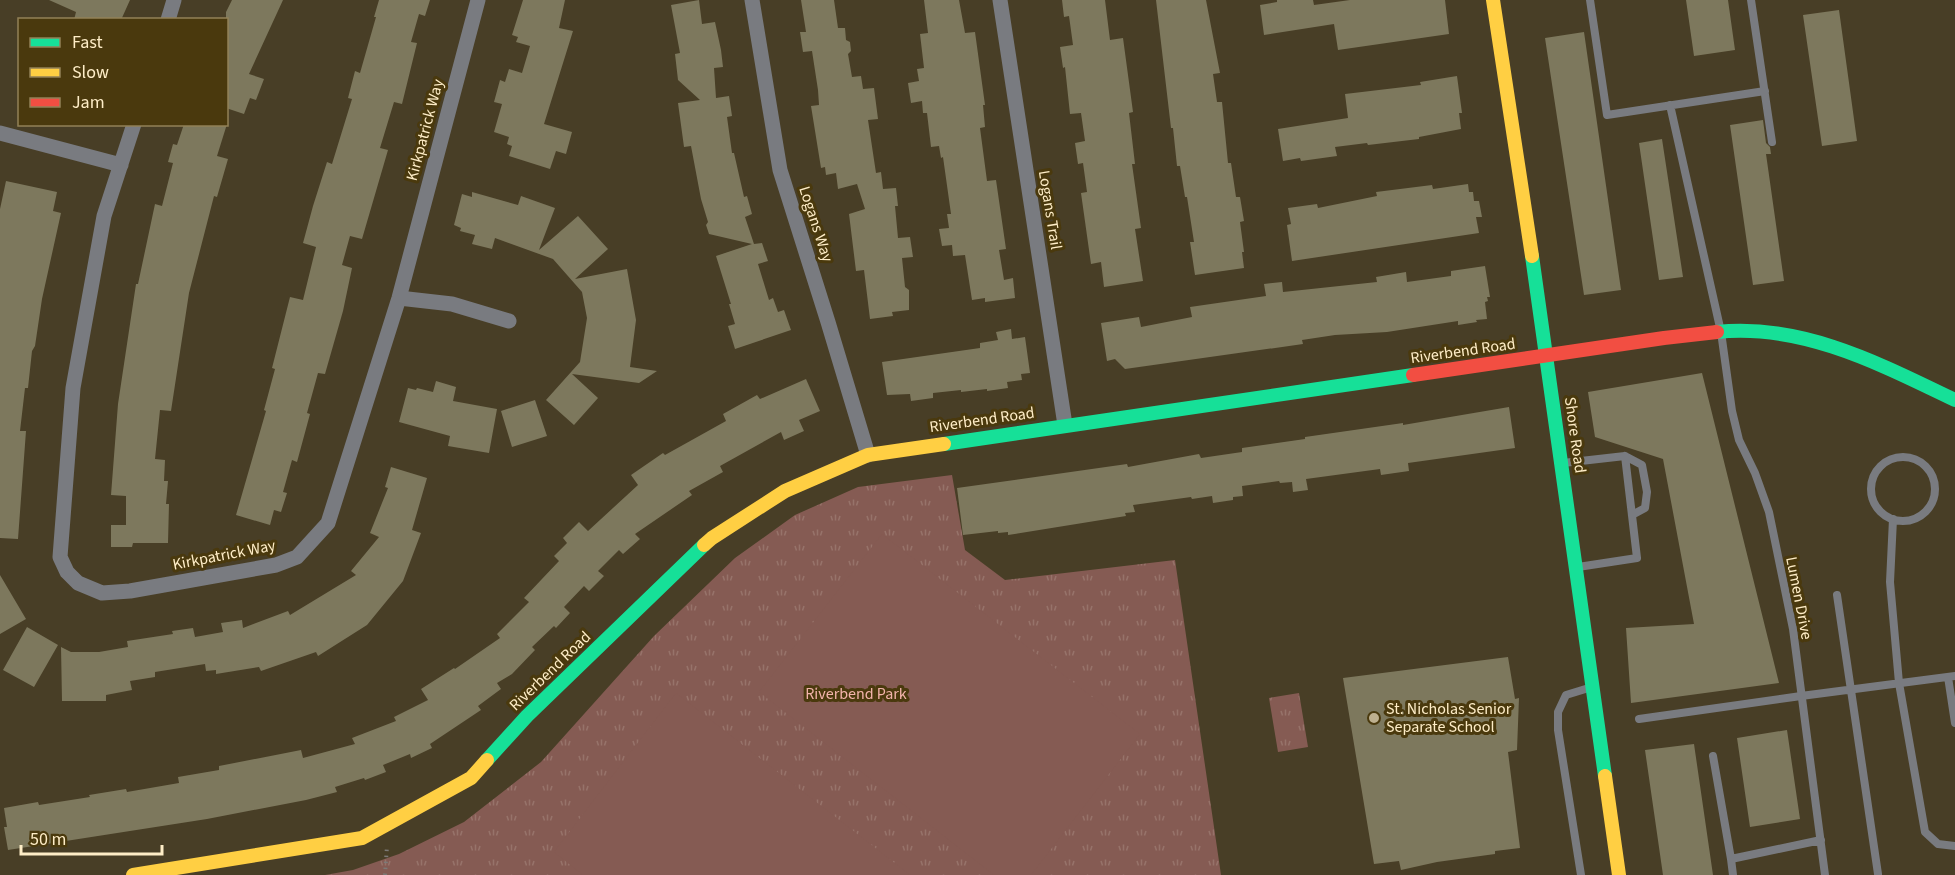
<svg xmlns="http://www.w3.org/2000/svg" width="1955" height="875" font-family="'Source Sans 3',sans-serif">
<style>
.park{fill:url(#park-tufts)}
.pitch{fill:#855b53}
.building{fill:#7d785d}
.lines{fill:none;stroke-linecap:round;stroke-linejoin:round}
.path{stroke:#7c7a77;stroke-width:4;stroke-dasharray:1.5 4.5;stroke-linecap:butt}
.lane{stroke:#797b80;stroke-width:8}
.street{stroke:#797b80;stroke-width:15}
.fast{stroke:#16e098;stroke-width:14}
.slow{stroke:#ffcf43;stroke-width:14}
.jam{stroke:#f24e42;stroke-width:14}
.poi-dot{fill:#beb08f;stroke:#4a390d;stroke-width:2}
.labels{text-anchor:middle;dominant-baseline:central;stroke-width:6;stroke-linejoin:round;paint-order:stroke}
.street-label{font-size:16px;fill:#feedc7;stroke:#4a390d}
.park-label{font-size:16px;fill:#f2b3ab;stroke:#4a390d}
.poi-label{font-size:16px;fill:#feedc7;stroke:#4a390d;text-anchor:start}
</style>
<defs>
<pattern id="park-tufts" width="24" height="20" patternUnits="userSpaceOnUse" patternTransform="scale(1.5)"><rect width="24" height="20" fill="#855b53"/><path d="M3 7l-1-3M5 7V3M7 7l1-3M15 17l-1-3M17 17v-4M19 17l1-3" fill="none" stroke="#97736a"/></pattern>
</defs>
<rect width="100%" height="100%" fill="#483e26"/>
<path class="park" d="M 952,475 L 965,550 L 1005,580 L 1175,560 L 1221,875 L 325,875 L 353,870 L 399,854 L 464,822 L 541,762 L 654,636 L 735,558 L 795,515 L 858,487 Z
M 1299,693 L 1308,747 L 1278,752 L 1269,698 Z"/>
<path class="pitch" d="M 882,534 L 1140,734 L 1031,875 L 994,875 L 759,692 Z
M 676,693 L 910,875 L 583,875 L 554,852 Z"/>
<path class="building" d="M 49,0 L 130,0 L 121,20 L 74,20 L 76,12 Z
M 232,0 L 283,0 L 249,74 L 264,79 L 256,100 L 250,98 L 244,114 L 226,108 L 226,12 Z
M 379,0 L 430,0 L 425,16 L 419,14 L 411,42 L 417,43 L 402,104 L 394,102 L 380,148 L 388,150 L 362,239 L 350,236 L 342,265 L 352,268 L 343,311 L 325,374 L 318,373 L 307,413 L 310,414 L 297,462 L 292,460 L 283,492 L 287,493 L 281,512 L 274,510 L 270,525 L 236,515 L 266,411 L 264,410 L 275,369 L 272,368 L 290,297 L 303,300 L 316,247 L 303,243 L 313,206 L 327,162 L 332,164 L 352,99 L 348,98 L 355,71 L 360,73 L 376,17 L 374,17 Z
M 523,0 L 565,0 L 559,28 L 573,31 L 544,124 L 572,132 L 566,154 L 556,151 L 550,169 L 509,156 L 512,146 L 507,144 L 509,137 L 494,132 L 502,104 L 494,102 L 500,80 L 505,82 L 509,69 L 522,73 L 530,46 L 516,42 L 518,37 L 512,35 Z
M 699,0 L 702,24 L 715,22 L 721,50 L 723,67 L 714,68 L 716,98 L 729,96 L 732,116 L 727,117 L 732,153 L 734,153 L 744,197 L 747,196 L 752,214 L 745,217 L 754,244 L 762,243 L 768,261 L 758,264 L 769,300 L 773,298 L 778,312 L 784,310 L 791,330 L 735,349 L 728,326 L 735,324 L 729,304 L 731,304 L 716,256 L 752,244 L 709,234 L 706,225 L 708,222 L 701,199 L 691,146 L 684,147 L 678,103 L 700,100 L 678,80 L 675,54 L 680,53 L 671,5 Z
M 801,0 L 834,0 L 838,28 L 845,28 L 846,40 L 850,42 L 851,51 L 848,54 L 852,77 L 861,76 L 863,89 L 874,88 L 878,119 L 868,120 L 876,173 L 881,172 L 883,189 L 896,188 L 898,206 L 895,206 L 898,238 L 910,237 L 913,257 L 902,258 L 905,287 L 909,290 L 909,310 L 892,312 L 893,316 L 870,319 L 864,270 L 856,271 L 849,214 L 865,209 L 857,184 L 838,189 L 836,173 L 826,175 L 825,167 L 821,168 L 811,106 L 819,105 L 818,90 L 812,51 L 803,52 L 800,32 L 806,32 Z
M 924,0 L 959,0 L 965,33 L 975,32 L 985,105 L 983,105 L 985,127 L 980,128 L 987,181 L 996,180 L 1006,249 L 999,250 L 1004,280 L 1013,278 L 1015,298 L 985,302 L 985,298 L 972,300 L 965,255 L 953,256 L 952,245 L 942,246 L 939,229 L 949,228 L 947,214 L 951,214 L 943,157 L 941,158 L 939,146 L 931,147 L 927,113 L 923,113 L 922,101 L 911,103 L 908,83 L 919,81 L 917,69 L 924,68 L 920,34 L 928,33 Z
M 1062,0 L 1105,0 L 1110,40 L 1123,38 L 1133,112 L 1129,113 L 1135,164 L 1132,164 L 1141,228 L 1135,229 L 1143,281 L 1104,287 L 1101,262 L 1091,264 L 1081,193 L 1087,192 L 1083,163 L 1078,164 L 1075,143 L 1085,141 L 1081,113 L 1070,114 L 1065,67 L 1063,68 L 1060,47 L 1073,45 L 1069,16 L 1064,17 Z
M 1156,0 L 1206,0 L 1220,73 L 1213,74 L 1217,102 L 1222,102 L 1228,163 L 1231,163 L 1236,197 L 1240,197 L 1244,221 L 1240,222 L 1244,252 L 1242,252 L 1244,268 L 1195,275 L 1190,242 L 1194,242 L 1187,197 L 1185,197 L 1180,166 L 1177,166 L 1173,128 L 1171,128 Z
M 1277,0 L 1313,0 L 1314,5 L 1350,0 L 1445,0 L 1449,34 L 1338,50 L 1334,24 L 1264,35 L 1260,5 L 1277,2 Z
M 1686,0 L 1728,0 L 1735,50 L 1694,56 Z
M 1839,10 L 1857,141 L 1822,146 L 1803,15 Z
M 1584,32 L 1621,290 L 1584,295 L 1545,38 Z
M 1457,76 L 1462,113 L 1459,113 L 1461,129 L 1419,137 L 1419,139 L 1368,145 L 1367,143 L 1335,147 L 1337,156 L 1301,161 L 1300,158 L 1283,161 L 1278,129 L 1348,118 L 1345,94 L 1421,85 L 1420,82 Z
M 1763,120 L 1766,143 L 1770,147 L 1771,154 L 1766,154 L 1784,281 L 1753,285 L 1730,125 Z
M 184,124 L 227,124 L 217,156 L 228,159 L 217,197 L 214,196 L 189,293 L 171,411 L 160,410 L 155,459 L 165,460 L 164,481 L 168,481 L 166,504 L 169,504 L 168,543 L 133,543 L 132,547 L 111,547 L 111,525 L 126,525 L 126,496 L 111,495 L 118,404 L 136,284 L 138,284 L 155,204 L 162,206 L 173,163 L 168,162 L 173,144 L 177,145 Z
M 1662,139 L 1683,277 L 1659,280 L 1639,143 Z
M 6,181 L 57,192 L 53,211 L 61,213 L 42,299 L 35,346 L 32,351 L 28,388 L 25,388 L 20,431 L 26,431 L 18,539 L 0,538 L 0,209 Z
M 1468,184 L 1469,192 L 1473,192 L 1474,201 L 1479,201 L 1482,217 L 1476,217 L 1479,233 L 1292,261 L 1287,225 L 1291,224 L 1288,208 L 1317,204 L 1318,208 L 1377,196 L 1376,192 L 1432,185 L 1433,189 Z
M 472,192 L 518,205 L 521,196 L 555,208 L 539,250 L 578,216 L 608,249 L 575,279 L 627,269 L 636,320 L 630,367 L 657,371 L 639,383 L 572,374 L 598,398 L 574,425 L 546,400 L 580,362 L 587,318 L 582,292 L 553,259 L 495,238 L 492,249 L 472,244 L 475,235 L 460,231 L 461,228 L 454,225 L 462,194 L 472,197 Z
M 1485,266 L 1490,297 L 1487,297 L 1488,301 L 1485,302 L 1487,319 L 1476,320 L 1477,322 L 1458,325 L 1458,321 L 1387,332 L 1335,335 L 1302,340 L 1303,344 L 1125,369 L 1115,359 L 1107,361 L 1101,323 L 1139,317 L 1141,327 L 1192,317 L 1190,307 L 1266,296 L 1264,284 L 1282,282 L 1283,292 L 1377,282 L 1376,277 L 1406,272 L 1407,282 L 1451,276 L 1451,271 Z
M 1011,329 L 1012,339 L 1025,337 L 1030,373 L 1021,374 L 1022,380 L 1007,382 L 1008,388 L 987,391 L 987,389 L 961,392 L 961,390 L 933,393 L 933,398 L 911,401 L 910,394 L 887,395 L 882,362 L 980,348 L 980,343 L 998,340 L 996,332 Z
M 1702,373 L 1779,683 L 1631,703 L 1626,628 L 1694,624 L 1663,459 L 1595,437 L 1588,392 Z
M 806,379 L 820,411 L 799,420 L 804,431 L 784,440 L 781,432 L 720,466 L 723,472 L 689,491 L 692,495 L 635,534 L 640,539 L 623,554 L 619,550 L 598,571 L 604,576 L 589,591 L 584,586 L 564,607 L 570,613 L 556,628 L 554,626 L 532,647 L 535,650 L 512,674 L 497,683 L 501,689 L 478,706 L 481,710 L 430,744 L 432,748 L 411,758 L 410,754 L 383,765 L 386,772 L 365,780 L 364,778 L 335,787 L 337,792 L 306,800 L 207,819 L 8,850 L 4,827 L 7,827 L 4,808 L 38,802 L 39,805 L 90,797 L 89,795 L 126,789 L 127,792 L 179,783 L 178,777 L 219,770 L 219,766 L 301,750 L 303,758 L 355,744 L 352,738 L 396,721 L 394,717 L 428,700 L 421,689 L 454,668 L 455,669 L 500,638 L 497,634 L 529,602 L 524,598 L 559,561 L 554,556 L 567,543 L 563,538 L 579,522 L 588,531 L 638,485 L 631,475 L 663,453 L 665,455 L 726,421 L 723,414 L 757,395 L 760,399 Z
M 436,381 L 456,387 L 453,401 L 497,409 L 489,453 L 448,446 L 450,436 L 399,422 L 408,388 L 416,390 L 417,388 L 433,392 Z
M 535,400 L 547,436 L 512,447 L 501,411 Z
M 1509,407 L 1515,448 L 1408,463 L 1409,471 L 1381,475 L 1380,469 L 1306,479 L 1308,490 L 1293,492 L 1292,482 L 1280,483 L 1279,481 L 1242,486 L 1243,496 L 1233,497 L 1233,500 L 1213,503 L 1212,496 L 1192,499 L 1191,497 L 1133,505 L 1135,512 L 1125,513 L 1126,516 L 1008,535 L 1008,532 L 998,533 L 998,531 L 963,535 L 957,488 L 1127,464 L 1128,467 L 1199,454 L 1201,458 L 1242,452 L 1242,448 L 1305,439 L 1305,437 L 1403,423 L 1403,425 Z
M 391,467 L 427,478 L 412,530 L 421,533 L 403,581 L 367,625 L 318,656 L 316,652 L 261,671 L 259,667 L 216,674 L 216,670 L 206,671 L 205,664 L 155,672 L 155,677 L 130,681 L 132,690 L 106,695 L 106,701 L 62,701 L 61,647 L 71,652 L 99,652 L 128,647 L 127,641 L 173,634 L 172,631 L 193,628 L 195,637 L 223,632 L 221,623 L 242,620 L 243,628 L 288,611 L 290,615 L 356,575 L 351,571 L 379,537 L 370,533 L 388,488 L 385,487 Z
M 0,575 L 26,619 L 0,634 Z
M 27,627 L 58,645 L 34,687 L 3,670 Z
M 1508,657 L 1515,699 L 1519,698 L 1517,750 L 1508,752 L 1520,848 L 1495,851 L 1495,854 L 1437,862 L 1401,870 L 1399,861 L 1374,864 L 1343,678 Z
M 1787,730 L 1800,819 L 1750,827 L 1737,738 Z
M 1694,744 L 1713,875 L 1663,875 L 1645,750 Z"/>
<g class="lines">
<path class="path" d="M 385,875 L 387,846"/>
<path class="lane" d="M 1590,0 L 1607,115 L 1765,91
M 1751,0 L 1772,142
M 1670,105 L 1721,332 L 1732,411 L 1739,440 L 1755,473 L 1769,512 L 1793,629 L 1825,875
M 1625,456 L 1642,465 L 1647,492 L 1645,508 L 1632,515
M1871 489a32 32 0 1 1 64 0a32 32 0 1 1-64 0Z
M 1563,463 L 1625,456 L 1637,558 L 1578,567
M 1893,519 L 1890,582 L 1899,683 L 1925,832 L 1938,844 L 1955,846
M 1837,595 L 1878,874
M 1948,677 L 1955,723
M 1639,719 L 1801,696 L 1955,676
M 1713,756 L 1731,859
M 1581,875 L 1558,730 L 1558,712 L 1566,695 L 1592,687
M 1733,875 L 1731,859 L 1821,840"/>
<path class="street" d="M 752,0 L 780,170 L 828,322 L 868,455
M 1000,0 L 1065,425
M 168,20 L 174,0
M 134,124 L 104,216 L 73,388 L 60,557 L 67,572 L 78,583 L 102,593 L 130,591 L 276,565 L 297,557 L 328,523 L 399,298 L 478,0
M 0,133 L 121,165
M 399,298 L 452,304 L 509,321"/>
<path class="fast" d="M 1532,256 L 1605,776
M 1717,332 C 1802,323 1880,364 1955,400
M 944,444 L 1413,375
M 487,760 L 527,716 L 704,545"/>
<path class="slow" d="M 1493,0 L 1532,256
M 704,545 L 712,538 L 785,491 L 868,455 L 944,444
M 1605,776 L 1619,875
M 133,875 L 362,838 L 471,778 L 487,760"/>
<path class="jam" d="M 1413,375 L 1664,338 L 1717,332"/>
</g>
<circle class="poi-dot" cx="1374" cy="718" r="6"/>
<g class="labels">
<g class="street-label">
<text transform="translate(425 130) rotate(-75)">Kirkpatrick Way</text>
<text transform="translate(1050 210) rotate(81)">Logans Trail</text>
<text transform="translate(816 224) rotate(72)">Logans Way</text>
<text transform="translate(1463 351) rotate(-8)">Riverbend Road</text>
<text transform="translate(982 420) rotate(-8)">Riverbend Road</text>
<text transform="translate(1575 435) rotate(82)">Shore Road</text>
<text transform="translate(224 555) rotate(-11)">Kirkpatrick Way</text>
<text transform="translate(1799 598) rotate(79)">Lumen Drive</text>
<text transform="translate(550 671) rotate(-44)">Riverbend Road</text>
</g>
<g class="park-label">
<text x="856" y="694">Riverbend Park</text>
</g>
<g class="poi-label">
<text x="1386" y="709">St. Nicholas Senior<tspan x="1386" dy="18">Separate School</tspan></text>
</g>
</g>
<rect x="18" y="18" width="210" height="108" fill="#4a390d" stroke="#928157" stroke-width="1.5"/>
<rect x="30" y="38" width="30" height="9" fill="#16e098" stroke="#928157" stroke-width="1.5"/>
<text x="72" y="48" font-size="18" fill="#feedc7">Fast</text>
<rect x="30" y="68" width="30" height="9" fill="#ffcf43" stroke="#928157" stroke-width="1.5"/>
<text x="72" y="78" font-size="18" fill="#feedc7">Slow</text>
<rect x="30" y="98" width="30" height="9" fill="#f24e42" stroke="#928157" stroke-width="1.5"/>
<text x="72" y="108" font-size="18" fill="#feedc7">Jam</text>
<path d="M21 845v9h141v-9" fill="none" stroke="#feedc7" stroke-width="3"/>
<text x="30" y="845" font-size="18" fill="#feedc7" stroke="#4a390d" stroke-width="4.5" paint-order="stroke">50 m</text>
</svg>
